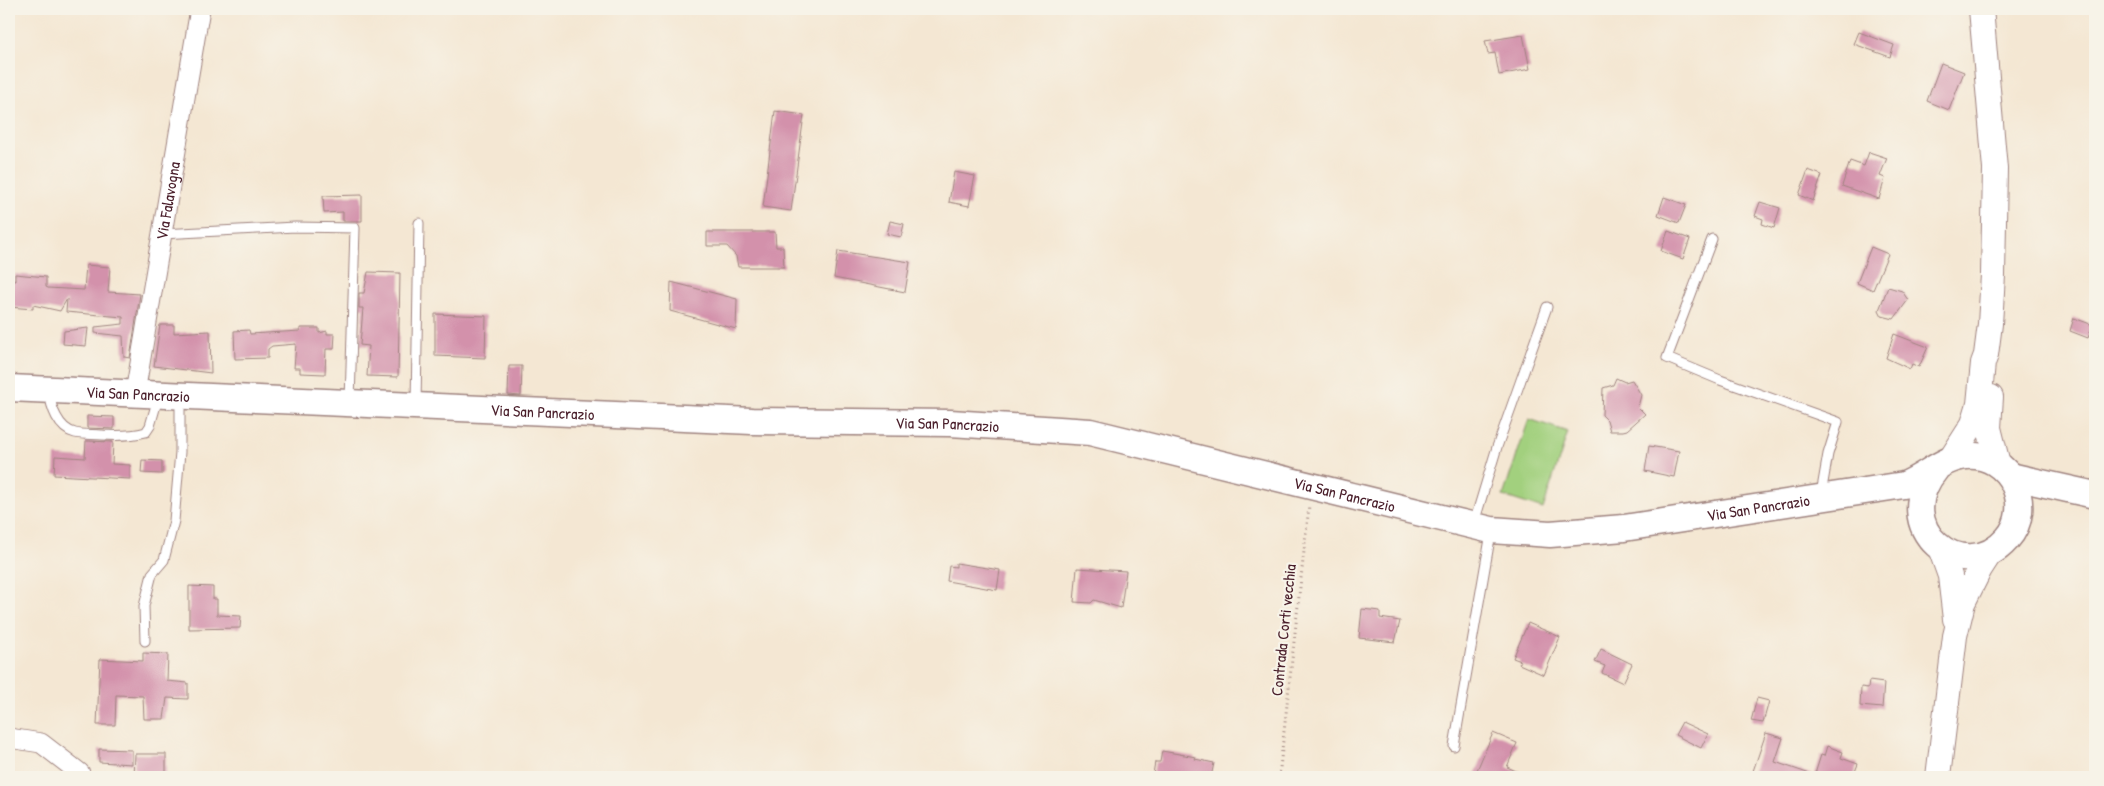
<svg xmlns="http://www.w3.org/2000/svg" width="2104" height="786" font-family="'Patrick Hand',sans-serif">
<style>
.green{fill:#a2d07e;stroke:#767854}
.building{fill:#d391ab}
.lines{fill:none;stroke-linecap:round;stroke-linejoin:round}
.service-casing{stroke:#9f837f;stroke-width:11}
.minor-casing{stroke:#9f837f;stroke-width:21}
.tertiary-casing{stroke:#9f837f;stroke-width:26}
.secondary-casing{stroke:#9f837f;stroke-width:29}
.path{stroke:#9f837f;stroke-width:3;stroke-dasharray:1 4;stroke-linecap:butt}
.service{stroke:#fff;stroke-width:9}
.minor{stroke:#fff;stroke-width:19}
.tertiary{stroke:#fff;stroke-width:24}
.secondary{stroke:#fff;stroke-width:26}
.labels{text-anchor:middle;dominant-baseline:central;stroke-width:4.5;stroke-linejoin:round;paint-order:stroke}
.street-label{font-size:16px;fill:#4a1f2b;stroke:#f7f3e8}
</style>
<rect width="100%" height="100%" fill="#f7f3e8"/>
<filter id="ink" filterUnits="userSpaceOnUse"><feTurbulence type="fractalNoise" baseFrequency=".02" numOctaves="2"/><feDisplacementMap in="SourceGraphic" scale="10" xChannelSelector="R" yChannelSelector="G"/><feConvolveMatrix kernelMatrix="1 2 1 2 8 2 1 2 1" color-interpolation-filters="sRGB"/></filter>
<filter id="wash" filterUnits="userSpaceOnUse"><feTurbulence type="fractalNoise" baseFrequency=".0096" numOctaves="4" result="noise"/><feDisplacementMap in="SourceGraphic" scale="20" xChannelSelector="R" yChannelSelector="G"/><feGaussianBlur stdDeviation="1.12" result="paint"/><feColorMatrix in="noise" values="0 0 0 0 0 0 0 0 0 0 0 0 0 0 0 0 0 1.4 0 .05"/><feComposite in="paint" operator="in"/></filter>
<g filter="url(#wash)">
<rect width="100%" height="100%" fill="#f4e7d3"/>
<path class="green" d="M 1529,419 L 1568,432 L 1543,509 L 1503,496 Z"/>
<g id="blocks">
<path class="building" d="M 1859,32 L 1894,45 L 1890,57 L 1854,44 Z
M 1523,35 L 1530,69 L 1499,75 L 1495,53 L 1488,54 L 1485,41 Z
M 1941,63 L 1964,72 L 1949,110 L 1927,101 Z
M 775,111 L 804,115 L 791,211 L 763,207 Z
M 1869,152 L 1887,158 L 1880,176 L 1885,178 L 1879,199 L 1842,186 L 1850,161 L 1864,166 Z
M 1808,170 L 1822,175 L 1813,201 L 1799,195 Z
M 954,172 L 975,176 L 969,206 L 949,202 Z
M 362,195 L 362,221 L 343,221 L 343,212 L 324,213 L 323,196 Z
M 1664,197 L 1686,205 L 1679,223 L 1658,215 Z
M 1760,202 L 1780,208 L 1774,228 L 1762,224 L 1763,219 L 1755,216 Z
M 890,221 L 904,224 L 901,237 L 887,234 Z
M 1668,231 L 1690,239 L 1683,259 L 1661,251 Z
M 707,232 L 775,232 L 776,247 L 783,247 L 784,267 L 738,267 L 736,256 L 727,246 L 707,246 Z
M 1871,247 L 1888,254 L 1873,290 L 1857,283 Z
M 838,251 L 910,262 L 905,292 L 834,278 Z
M 86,265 L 110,267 L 108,292 L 140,294 L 130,358 L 124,357 L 123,336 L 95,333 L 95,327 L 123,324 L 123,317 L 66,312 L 67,299 L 60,311 L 33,305 L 33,309 L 9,307 L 9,280 L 15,281 L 15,274 L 46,277 L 46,287 L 48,288 L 84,290 Z
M 368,272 L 400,273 L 398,377 L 367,376 L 369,346 L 360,345 L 363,308 L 359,308 L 359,293 L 364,293 Z
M 671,282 L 737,299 L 736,329 L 670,311 Z
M 1888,287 L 1902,291 L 1908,300 L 1894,319 L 1882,316 L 1879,310 Z
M 435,314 L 486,316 L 485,358 L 435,356 Z
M 2074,318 L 2093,325 L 2088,338 L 2070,331 Z
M 160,325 L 174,325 L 174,333 L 210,331 L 211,373 L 154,366 Z
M 88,328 L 86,346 L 63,344 L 64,331 Z
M 300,328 L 319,328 L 319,333 L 327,331 L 327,334 L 335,334 L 334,349 L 326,349 L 325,374 L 300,373 L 300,368 L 294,368 L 296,344 L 272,346 L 268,349 L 268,358 L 235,359 L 234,331 L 249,330 L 250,334 L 300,331 Z
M 1894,334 L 1928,347 L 1919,367 L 1912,364 L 1910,369 L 1886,358 Z
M 509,366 L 522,366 L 521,396 L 508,395 Z
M 1616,378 L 1625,382 L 1632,380 L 1641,395 L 1638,407 L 1645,414 L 1627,430 L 1623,431 L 1610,431 L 1607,420 L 1602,415 L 1603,388 L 1613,385 Z
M 87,416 L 114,417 L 114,429 L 87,428 Z
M 86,441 L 113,442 L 112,464 L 130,465 L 130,479 L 54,475 L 55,456 L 85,458 Z
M 1649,446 L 1679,451 L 1674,477 L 1645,471 Z
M 142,460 L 162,461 L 162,474 L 141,473 Z
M 956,563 L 1000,570 L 997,590 L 947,581 L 949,566 L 956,567 Z
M 1077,568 L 1126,571 L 1121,608 L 1094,600 L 1091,603 L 1074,602 Z
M 189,586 L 213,587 L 213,599 L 217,599 L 217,615 L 241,616 L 240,628 L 189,629 Z
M 1362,609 L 1380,611 L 1380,618 L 1400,621 L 1395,642 L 1359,638 Z
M 1528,623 L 1560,637 L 1544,675 L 1519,664 L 1521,661 L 1513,658 Z
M 1601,649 L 1632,664 L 1623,683 L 1602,673 L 1605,666 L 1595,662 Z
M 143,653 L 168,654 L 167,681 L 188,683 L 188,699 L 167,698 L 164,719 L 144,719 L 143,696 L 116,695 L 115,725 L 97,725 L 100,659 L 143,661 Z
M 1869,681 L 1884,683 L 1882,708 L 1860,706 L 1861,687 L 1868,688 Z
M 1757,698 L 1769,701 L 1763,723 L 1751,721 Z
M 1682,722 L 1708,734 L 1701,748 L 1675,735 Z
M 1493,733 L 1517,743 L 1507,767 L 1530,777 L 1474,777 Z
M 1766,733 L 1783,738 L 1775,762 L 1813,775 L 1813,777 L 1751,777 Z
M 1827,746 L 1843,752 L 1841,758 L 1858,764 L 1853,777 L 1814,777 L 1821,755 L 1824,756 Z
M 99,749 L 132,750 L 132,764 L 99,762 Z
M 1162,751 L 1196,757 L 1195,759 L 1214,763 L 1211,777 L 1172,777 L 1153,774 L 1155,762 L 1160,762 Z
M 135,754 L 166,754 L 166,777 L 134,777 Z"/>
</g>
</g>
<g filter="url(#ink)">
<use href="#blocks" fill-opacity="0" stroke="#9f837f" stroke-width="1"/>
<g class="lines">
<defs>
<path id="service" d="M 162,234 L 295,227 L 355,228 L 350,402
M 1712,239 L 1667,358 L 1720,380 L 1838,422 L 1828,454 L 1821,494
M 49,392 C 51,407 58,429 75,433 C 83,435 94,434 103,435 C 118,436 131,436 146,432 L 150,426 L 158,398
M 416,405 L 419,223
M 1474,523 L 1497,447 L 1547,307
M 145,641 L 144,606 L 152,574 L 164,560 L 174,521 L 180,452 L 180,398
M 1454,746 L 1491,533"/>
<g id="minor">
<path id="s1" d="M 135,393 L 200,9"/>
<path d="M 9,738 L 41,743 L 80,773"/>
</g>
<path id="tertiary" d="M 1991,397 L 1989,428 L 1998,464
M 1950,460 L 1973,424 L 1979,404 L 1983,363 L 1986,355 L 1990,324 L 1993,275 L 1995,169 L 1981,9
M 1940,548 L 1950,576 L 1955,619
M 1938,777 L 1955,636 L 1963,603 L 1980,569 L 1991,552"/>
<g id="secondary">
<path id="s2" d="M 9,388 L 752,421 L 950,423 L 1090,432 L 1491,530 L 1550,534 L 1624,528 L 1904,485 C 1924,477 1944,458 1966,456 C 2010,452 2036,507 2007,539 C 1963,589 1887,527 1936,469"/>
<path d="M 2010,476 L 2095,495"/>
</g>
</defs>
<use href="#service" class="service-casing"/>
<use href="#minor" class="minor-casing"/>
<use href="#tertiary" class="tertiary-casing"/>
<use href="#secondary" class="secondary-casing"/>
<path class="path" d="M 1279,777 L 1309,506"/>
<use href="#service" class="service"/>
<use href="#minor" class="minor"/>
<use href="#tertiary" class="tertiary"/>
<use href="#secondary" class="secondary"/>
</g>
</g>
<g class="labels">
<g class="street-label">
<text stroke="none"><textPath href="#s1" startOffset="195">Via Falavogna</textPath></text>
<text stroke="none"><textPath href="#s2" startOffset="129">Via San Pancrazio</textPath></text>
<text stroke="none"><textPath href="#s2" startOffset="534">Via San Pancrazio</textPath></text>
<text stroke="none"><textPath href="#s2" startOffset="939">Via San Pancrazio</textPath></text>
<text stroke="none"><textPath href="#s2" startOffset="1344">Via San Pancrazio</textPath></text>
<text stroke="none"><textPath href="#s2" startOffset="1764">Via San Pancrazio</textPath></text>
<text transform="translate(1283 630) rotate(-84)">Contrada Corti vecchia</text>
</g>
</g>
<rect width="2104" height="786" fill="none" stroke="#f7f3e8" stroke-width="30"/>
</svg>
